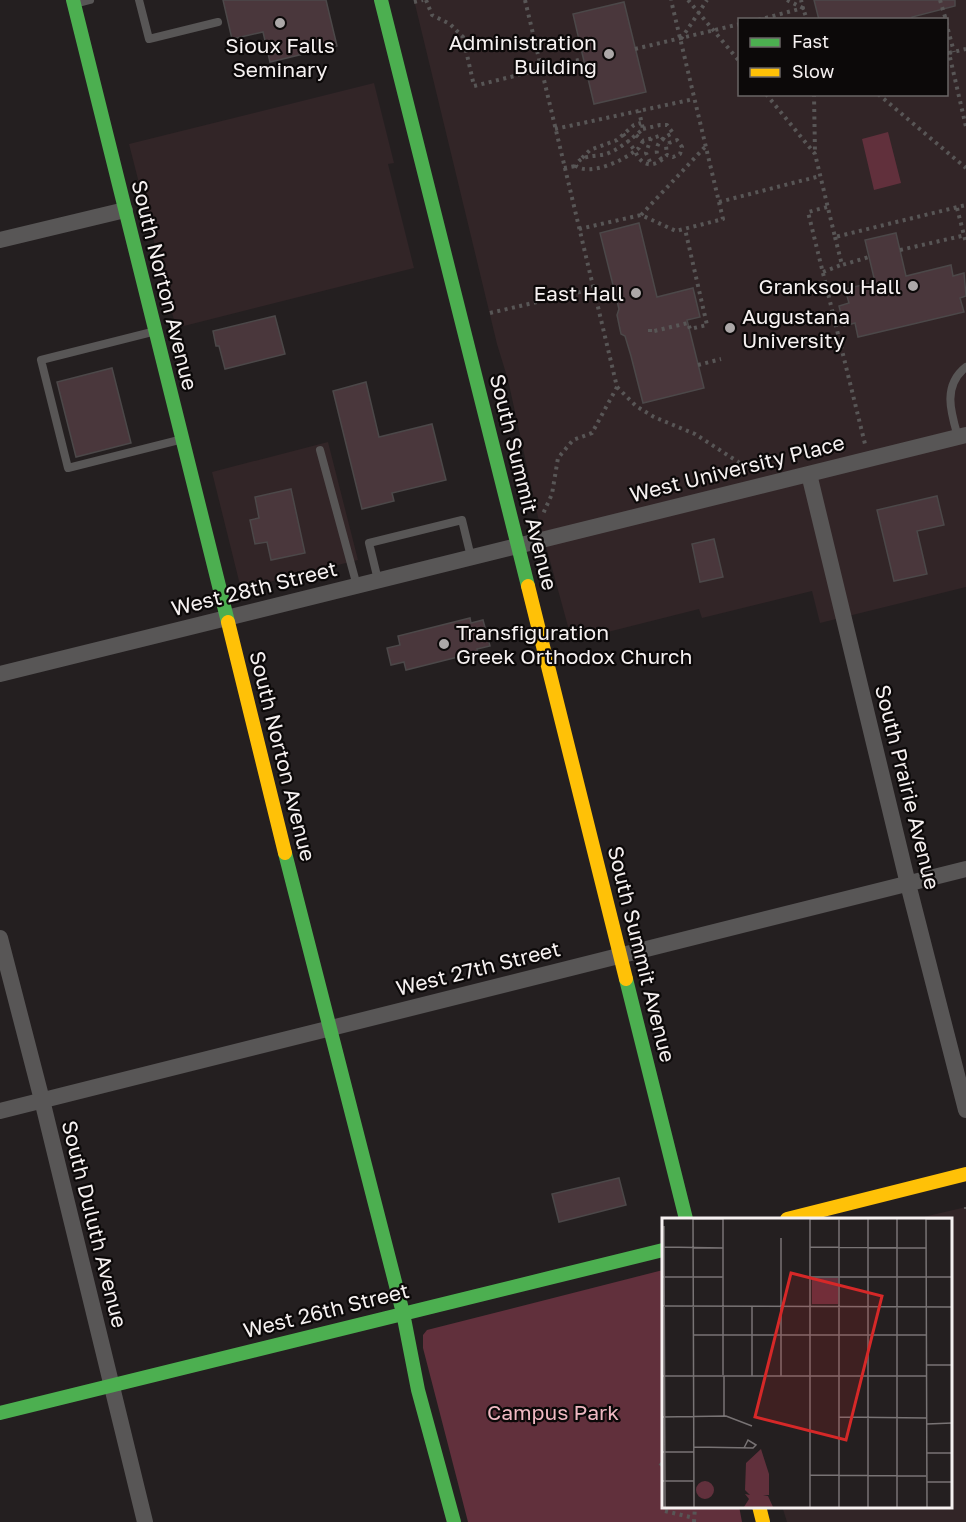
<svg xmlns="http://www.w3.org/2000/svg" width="966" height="1522" font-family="'Golos Text',sans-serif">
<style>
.built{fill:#322527;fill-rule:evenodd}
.park{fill:#61303c}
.building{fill:#4a373c;stroke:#4c4849;stroke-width:1.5}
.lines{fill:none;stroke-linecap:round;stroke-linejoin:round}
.path{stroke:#585656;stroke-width:4;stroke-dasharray:3 4.5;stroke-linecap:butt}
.lane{stroke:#585656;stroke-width:8}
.street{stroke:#585656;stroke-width:16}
.fast{stroke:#4caf50;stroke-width:14}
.slow{stroke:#ffc107;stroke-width:14}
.poi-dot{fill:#aca8a8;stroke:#0c0909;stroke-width:2}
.labels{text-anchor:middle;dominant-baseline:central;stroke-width:4.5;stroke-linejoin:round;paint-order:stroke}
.poi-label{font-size:21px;fill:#f6f1f1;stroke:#0c0909;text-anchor:end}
.street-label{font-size:21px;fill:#f6f1f1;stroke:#0c0909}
.park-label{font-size:21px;fill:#f0b9c3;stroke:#0c0909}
.inset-road{fill:none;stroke:#787374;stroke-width:1.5}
.view{fill:#d62828;fill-opacity:0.15;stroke:#d62828;stroke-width:3}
.inset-edge{fill:none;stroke:#f6f1f1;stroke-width:3}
</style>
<rect width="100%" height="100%" fill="#241f20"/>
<path class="built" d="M 414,0 L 966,0 L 966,587 L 820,623 L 812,591 L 702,618 L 699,609 L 572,641 L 538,517 L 508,380 L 497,344 ZM 740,20 L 946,20 L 946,94 L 740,94 Z
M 374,83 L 394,163 L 388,164 L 414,268 L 176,328 L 129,144 Z
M 328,442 L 358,560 L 241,589 L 212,472 Z
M 966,1207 L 966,1522 L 787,1522 L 782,1506 L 950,1506 L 950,1219 L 915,1219 Z"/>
<path class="park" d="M 888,132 L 901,183 L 874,190 L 862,139 Z
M 663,1270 L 663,1506 L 739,1506 L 742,1522 L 468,1522 L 423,1348 L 423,1335 L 427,1330 Z"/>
<path class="building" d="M 223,0 L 326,0 L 337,46 L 270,62 L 263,32 L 232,39 Z
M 814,0 L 955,0 L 955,6 L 912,17 L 912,20 L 819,20 Z
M 624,2 L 646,92 L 594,104 L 573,14 Z
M 639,223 L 657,297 L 693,288 L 700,317 L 687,320 L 704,388 L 643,403 L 631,356 L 625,336 L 621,334 L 617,315 L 619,309 L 600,233 Z
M 896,233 L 906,276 L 951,265 L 953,276 L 964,273 L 966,296 L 960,298 L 964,312 L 858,337 L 855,323 L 844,326 L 839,306 L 849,303 L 845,289 L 875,282 L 865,240 Z
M 275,316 L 285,354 L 225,369 L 219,346 L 216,346 L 213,331 Z
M 112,368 L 131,443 L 76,457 L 57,382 Z
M 366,382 L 379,437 L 432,424 L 446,480 L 392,493 L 394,501 L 362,509 L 333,391 Z
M 291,489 L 305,553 L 271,560 L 267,542 L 255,544 L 250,520 L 259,518 L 255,497 Z
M 937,496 L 944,525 L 917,531 L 927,574 L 894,581 L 877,510 Z
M 714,539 L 723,577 L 700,582 L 692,544 Z
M 470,618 L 471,623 L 483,620 L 490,646 L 477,649 L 478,652 L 406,670 L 404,662 L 391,665 L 387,648 L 400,645 L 398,636 Z
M 619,1178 L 626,1205 L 559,1222 L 552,1194 Z"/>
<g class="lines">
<path class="path" d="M 426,0 L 432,15 L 450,24 L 463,37 L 474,86 L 583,59
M 525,0 L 617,387 L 592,433 L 573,440 L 558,458 L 552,494 L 542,516
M 688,0 L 740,62
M 787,0 L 803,8 L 807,20
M 940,0 L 946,20
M 414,2 L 423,0
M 758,20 L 803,8 L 801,0
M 946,22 L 954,52
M 681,39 L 707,0
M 635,49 L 740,24
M 946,53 L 949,53 L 966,127
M 949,53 L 966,49
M 766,94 L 815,154 L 835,237 L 966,205
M 814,94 L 815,154
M 878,94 L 966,168
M 555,129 L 694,99
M 643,129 L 660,125 L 667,125 L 673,133 C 664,137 655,142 657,154 L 662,160
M 623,134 L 635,151 C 622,161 590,176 576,166 C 580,154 595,157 606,154 C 620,149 631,139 643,129 L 639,111
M 636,135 L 643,141 L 659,136 L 669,143
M 651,138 L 646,153 L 651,164
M 643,141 L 639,148 L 635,151 C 642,168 655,168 667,155 L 673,157 L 680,154 L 682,147 L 677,140 L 669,143 L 666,146 L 667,155
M 582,158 L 590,150 L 617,140 L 634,125 L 641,123
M 564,168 L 576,166
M 719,202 L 820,176
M 827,207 L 808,212 L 865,444
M 957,208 L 966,243
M 641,215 L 705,147
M 579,229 L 641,215 L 676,231 L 723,219 L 671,0
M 835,237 L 842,265 L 869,257
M 900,250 L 966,235
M 823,272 L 841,265
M 490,313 L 593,289
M 650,329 L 650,332 L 688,323 L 690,329 L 707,325 L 685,229
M 698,365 L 721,359
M 617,387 L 636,406 L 654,417 L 695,434 L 743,465
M 966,1207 L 966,1209
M 660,1463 L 663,1466
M 665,1511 L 694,1518
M 694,1522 L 695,1506"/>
<path class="lane" d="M 139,0 L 149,39 L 218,22
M 75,4 L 90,0
M 152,332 L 41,360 L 68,468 L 179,440
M 958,437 C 951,413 942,386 966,367
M 320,450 L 357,586
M 378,580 L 369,543 L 462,520 L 471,557"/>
<path class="street" d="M 0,240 L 125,210
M 809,474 L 908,884 L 966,1110
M 0,674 L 966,435
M 0,938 L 42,1100 L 145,1522
M 0,1111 L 966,869"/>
<path class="fast" d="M 73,0 L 228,622
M 381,0 L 528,586
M 285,853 L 403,1313 L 418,1390 L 454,1522
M 626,979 L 686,1219
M 0,1413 L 663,1250"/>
<path class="slow" d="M 528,586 L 626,979
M 228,622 L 285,853
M 787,1219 L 966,1174
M 759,1506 L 763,1522"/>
</g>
<g class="poi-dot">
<circle cx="280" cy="23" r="6"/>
<circle cx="609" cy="54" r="6"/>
<circle cx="913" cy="286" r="6"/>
<circle cx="636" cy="293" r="6"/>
<circle cx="730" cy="328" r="6"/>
<circle cx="444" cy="644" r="6"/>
</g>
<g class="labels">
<g class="poi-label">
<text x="597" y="42">Administration<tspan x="597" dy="24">Building</tspan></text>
<text x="280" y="45" text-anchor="middle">Sioux Falls<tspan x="280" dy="24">Seminary</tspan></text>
<text x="901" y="286">Granksou Hall</text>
<text x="624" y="293">East Hall</text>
<text x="742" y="316" text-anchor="start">Augustana<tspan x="742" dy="24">University</tspan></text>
<text x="456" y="632" text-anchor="start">Transfiguration<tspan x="456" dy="24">Greek Orthodox Church</tspan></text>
</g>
<g class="street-label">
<text transform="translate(165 285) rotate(76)">South Norton Avenue</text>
<text transform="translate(737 468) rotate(-14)">West University Place</text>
<text transform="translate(524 482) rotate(76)">South Summit Avenue</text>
<text transform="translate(254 588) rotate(-14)">West 28th Street</text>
<text transform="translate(283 756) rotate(76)">South Norton Avenue</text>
<text transform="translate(908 787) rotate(76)">South Prairie Avenue</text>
<text transform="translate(642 954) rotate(76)">South Summit Avenue</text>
<text transform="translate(478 968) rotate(-14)">West 27th Street</text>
<text transform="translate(95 1224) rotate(76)">South Duluth Avenue</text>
<text transform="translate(326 1310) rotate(-14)">West 26th Street</text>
</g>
<g class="park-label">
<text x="553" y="1412">Campus Park</text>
</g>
</g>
<g transform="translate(662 1218)">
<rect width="290" height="290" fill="#241f20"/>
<path d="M 99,231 L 107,256 L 107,277 L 101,277 L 106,278 L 111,289 L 82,289 L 87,281 L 83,276 L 88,277 L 83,272 L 84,245 Z" fill="#61303c"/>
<path d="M 150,60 L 176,60 L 176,86 L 150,86 ZM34 272a9 9 0 1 1 18 0a9 9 0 1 1-18 0Z" fill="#61303c"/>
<path class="inset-road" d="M 31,0 L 32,289M 61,0 L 61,157M 148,0 L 148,289M 177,0 L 177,289M 206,0 L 206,289M 264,0 L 265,289M 31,1 L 61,1M 148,1 L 256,0M 264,1 L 290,1M 2,8 L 3,289M 119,20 L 119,158M 2,29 L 61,30M 148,29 L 264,30M 0,59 L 61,59M 148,59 L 290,59M 0,88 L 290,89M 90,88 L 90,158M 31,117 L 265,117M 264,147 L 290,147M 0,158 L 264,158M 62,198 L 62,158M 0,199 L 64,198 L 90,208M 177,199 L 264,200M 265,206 L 290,205M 32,229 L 91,230 L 94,227 L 86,222 L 82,230M 0,234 L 32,234M 265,235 L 290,235M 148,257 L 264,258M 0,263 L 32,263M 265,264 L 290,264M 235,289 L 235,0"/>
<path class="view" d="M 129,55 L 220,78 L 184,222 L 93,199 Z"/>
<rect width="290" height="290" class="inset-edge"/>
</g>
<rect x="738" y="18" width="210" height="78" fill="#0c0909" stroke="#6a6666" stroke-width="1.5"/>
<rect x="750" y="38" width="30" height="9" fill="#4caf50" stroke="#6a6666" stroke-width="1.5"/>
<text x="792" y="48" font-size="18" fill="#f6f1f1">Fast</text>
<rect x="750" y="68" width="30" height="9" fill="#ffc107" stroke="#6a6666" stroke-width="1.5"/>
<text x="792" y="78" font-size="18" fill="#f6f1f1">Slow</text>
</svg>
